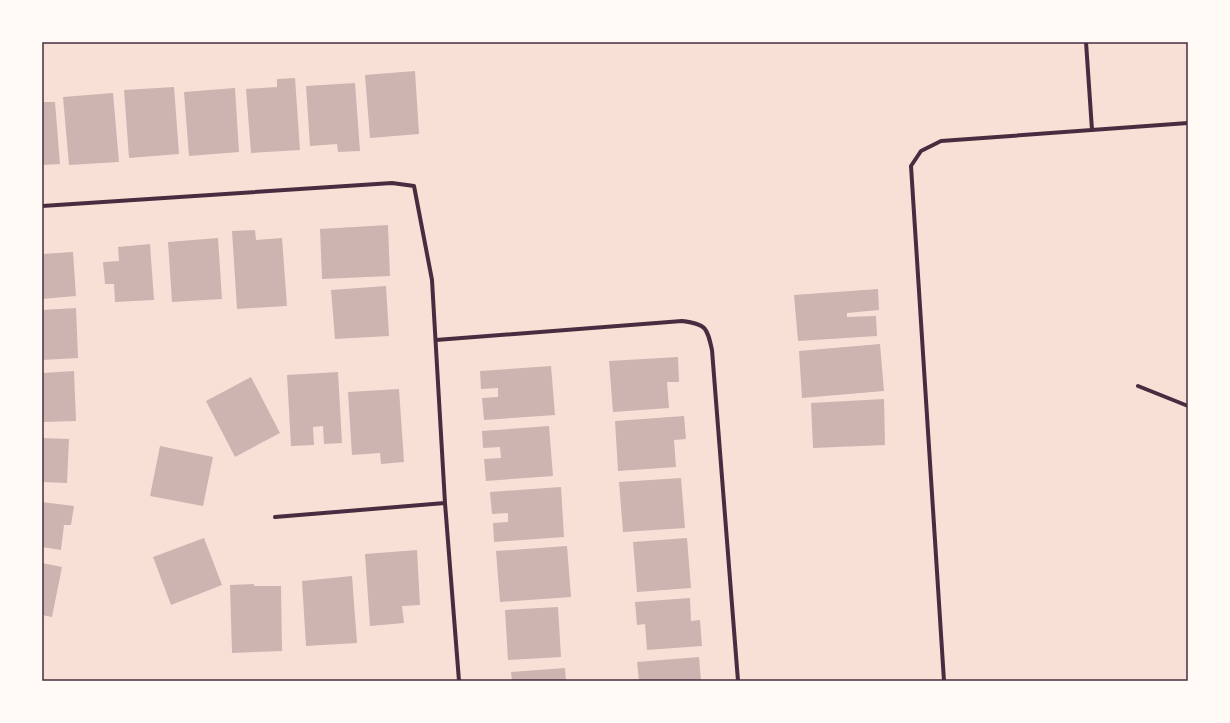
<svg xmlns="http://www.w3.org/2000/svg" width="1230" height="723" font-family="'DM Sans',sans-serif">
<style>
.building{fill:#ccb4b1}
.lines{fill:none;stroke-linecap:round;stroke-linejoin:round}
.minor{stroke:#4a2c40;stroke-width:4}
.neatline{fill:none;stroke:#4a2c40;stroke-width:1.5}
</style>
<rect width="100%" height="100%" fill="#f7e1d7"/>
<path class="building" d="M 415,71 L 419,134 L 370,138 L 365,75 Z
M 295,78 L 300,150 L 251,153 L 246,89 L 277,87 L 277,79 Z
M 355,83 L 360,151 L 338,152 L 337,144 L 310,146 L 306,86 Z
M 174,87 L 179,154 L 129,158 L 124,90 Z
M 235,88 L 239,152 L 189,156 L 184,92 Z
M 113,93 L 119,162 L 69,165 L 63,97 Z
M 42,102 L 55,102 L 60,164 L 42,165 Z
M 388,225 L 390,276 L 322,279 L 320,229 Z
M 255,230 L 256,240 L 282,238 L 287,306 L 237,309 L 232,231 Z
M 218,238 L 222,299 L 172,302 L 168,242 Z
M 150,244 L 154,300 L 115,302 L 114,284 L 105,284 L 103,262 L 119,261 L 118,247 Z
M 73,252 L 76,296 L 42,299 L 42,254 Z
M 386,286 L 389,336 L 335,339 L 331,290 Z
M 878,289 L 879,310 L 847,313 L 847,317 L 876,316 L 877,336 L 798,341 L 794,295 Z
M 76,308 L 78,358 L 42,360 L 42,310 Z
M 880,344 L 884,391 L 802,398 L 799,351 Z
M 678,357 L 679,382 L 667,382 L 669,408 L 613,412 L 609,361 Z
M 551,366 L 555,415 L 484,420 L 482,398 L 498,397 L 498,388 L 481,389 L 480,371 Z
M 74,371 L 76,421 L 42,422 L 42,373 Z
M 338,372 L 342,443 L 324,444 L 323,426 L 313,427 L 314,445 L 291,446 L 287,375 Z
M 251,377 L 280,433 L 235,457 L 206,401 Z
M 399,389 L 404,462 L 381,464 L 380,453 L 352,455 L 348,392 Z
M 884,399 L 885,445 L 813,448 L 811,403 Z
M 684,416 L 686,439 L 674,440 L 676,467 L 618,471 L 615,421 Z
M 549,426 L 553,476 L 486,481 L 484,459 L 501,458 L 500,447 L 483,448 L 482,431 Z
M 42,438 L 69,439 L 67,483 L 42,482 Z
M 160,446 L 213,457 L 203,506 L 150,496 Z
M 681,478 L 685,528 L 623,532 L 619,482 Z
M 561,487 L 564,537 L 494,542 L 493,523 L 508,522 L 508,513 L 492,514 L 490,492 Z
M 42,502 L 74,506 L 71,525 L 64,525 L 61,550 L 42,547 Z
M 204,538 L 222,585 L 171,605 L 153,557 Z
M 687,538 L 691,588 L 637,592 L 633,542 Z
M 567,546 L 571,597 L 500,602 L 496,551 Z
M 417,550 L 420,605 L 402,606 L 404,623 L 370,626 L 365,554 Z
M 42,563 L 62,567 L 52,617 L 42,615 Z
M 352,576 L 357,643 L 306,646 L 302,581 Z
M 254,584 L 254,586 L 281,586 L 282,651 L 232,653 L 230,585 Z
M 690,598 L 691,621 L 700,620 L 702,646 L 647,650 L 645,624 L 637,625 L 635,602 Z
M 558,607 L 561,657 L 508,660 L 505,610 Z
M 699,657 L 701,681 L 639,681 L 637,662 Z
M 565,668 L 566,681 L 512,681 L 511,672 Z"/>
<g class="lines">
<path class="minor" d="M 1086,42 L 1092,130
M 42,206 L 392,183 L 414,186 L 432,280 L 445,503 L 459,681
M 436,340 L 682,321 C 706,324 707,327 712,350 L 738,681
M 1138,386 L 1188,406
M 275,517 L 445,503
M 944,681 L 911,166 L 921,151 L 941,141 L 1188,123"/>
</g>
<rect width="1230" height="723" fill="none" stroke="#fffaf5" stroke-width="86"/>
<rect x="43" y="43" width="1144" height="637" class="neatline"/>
</svg>
